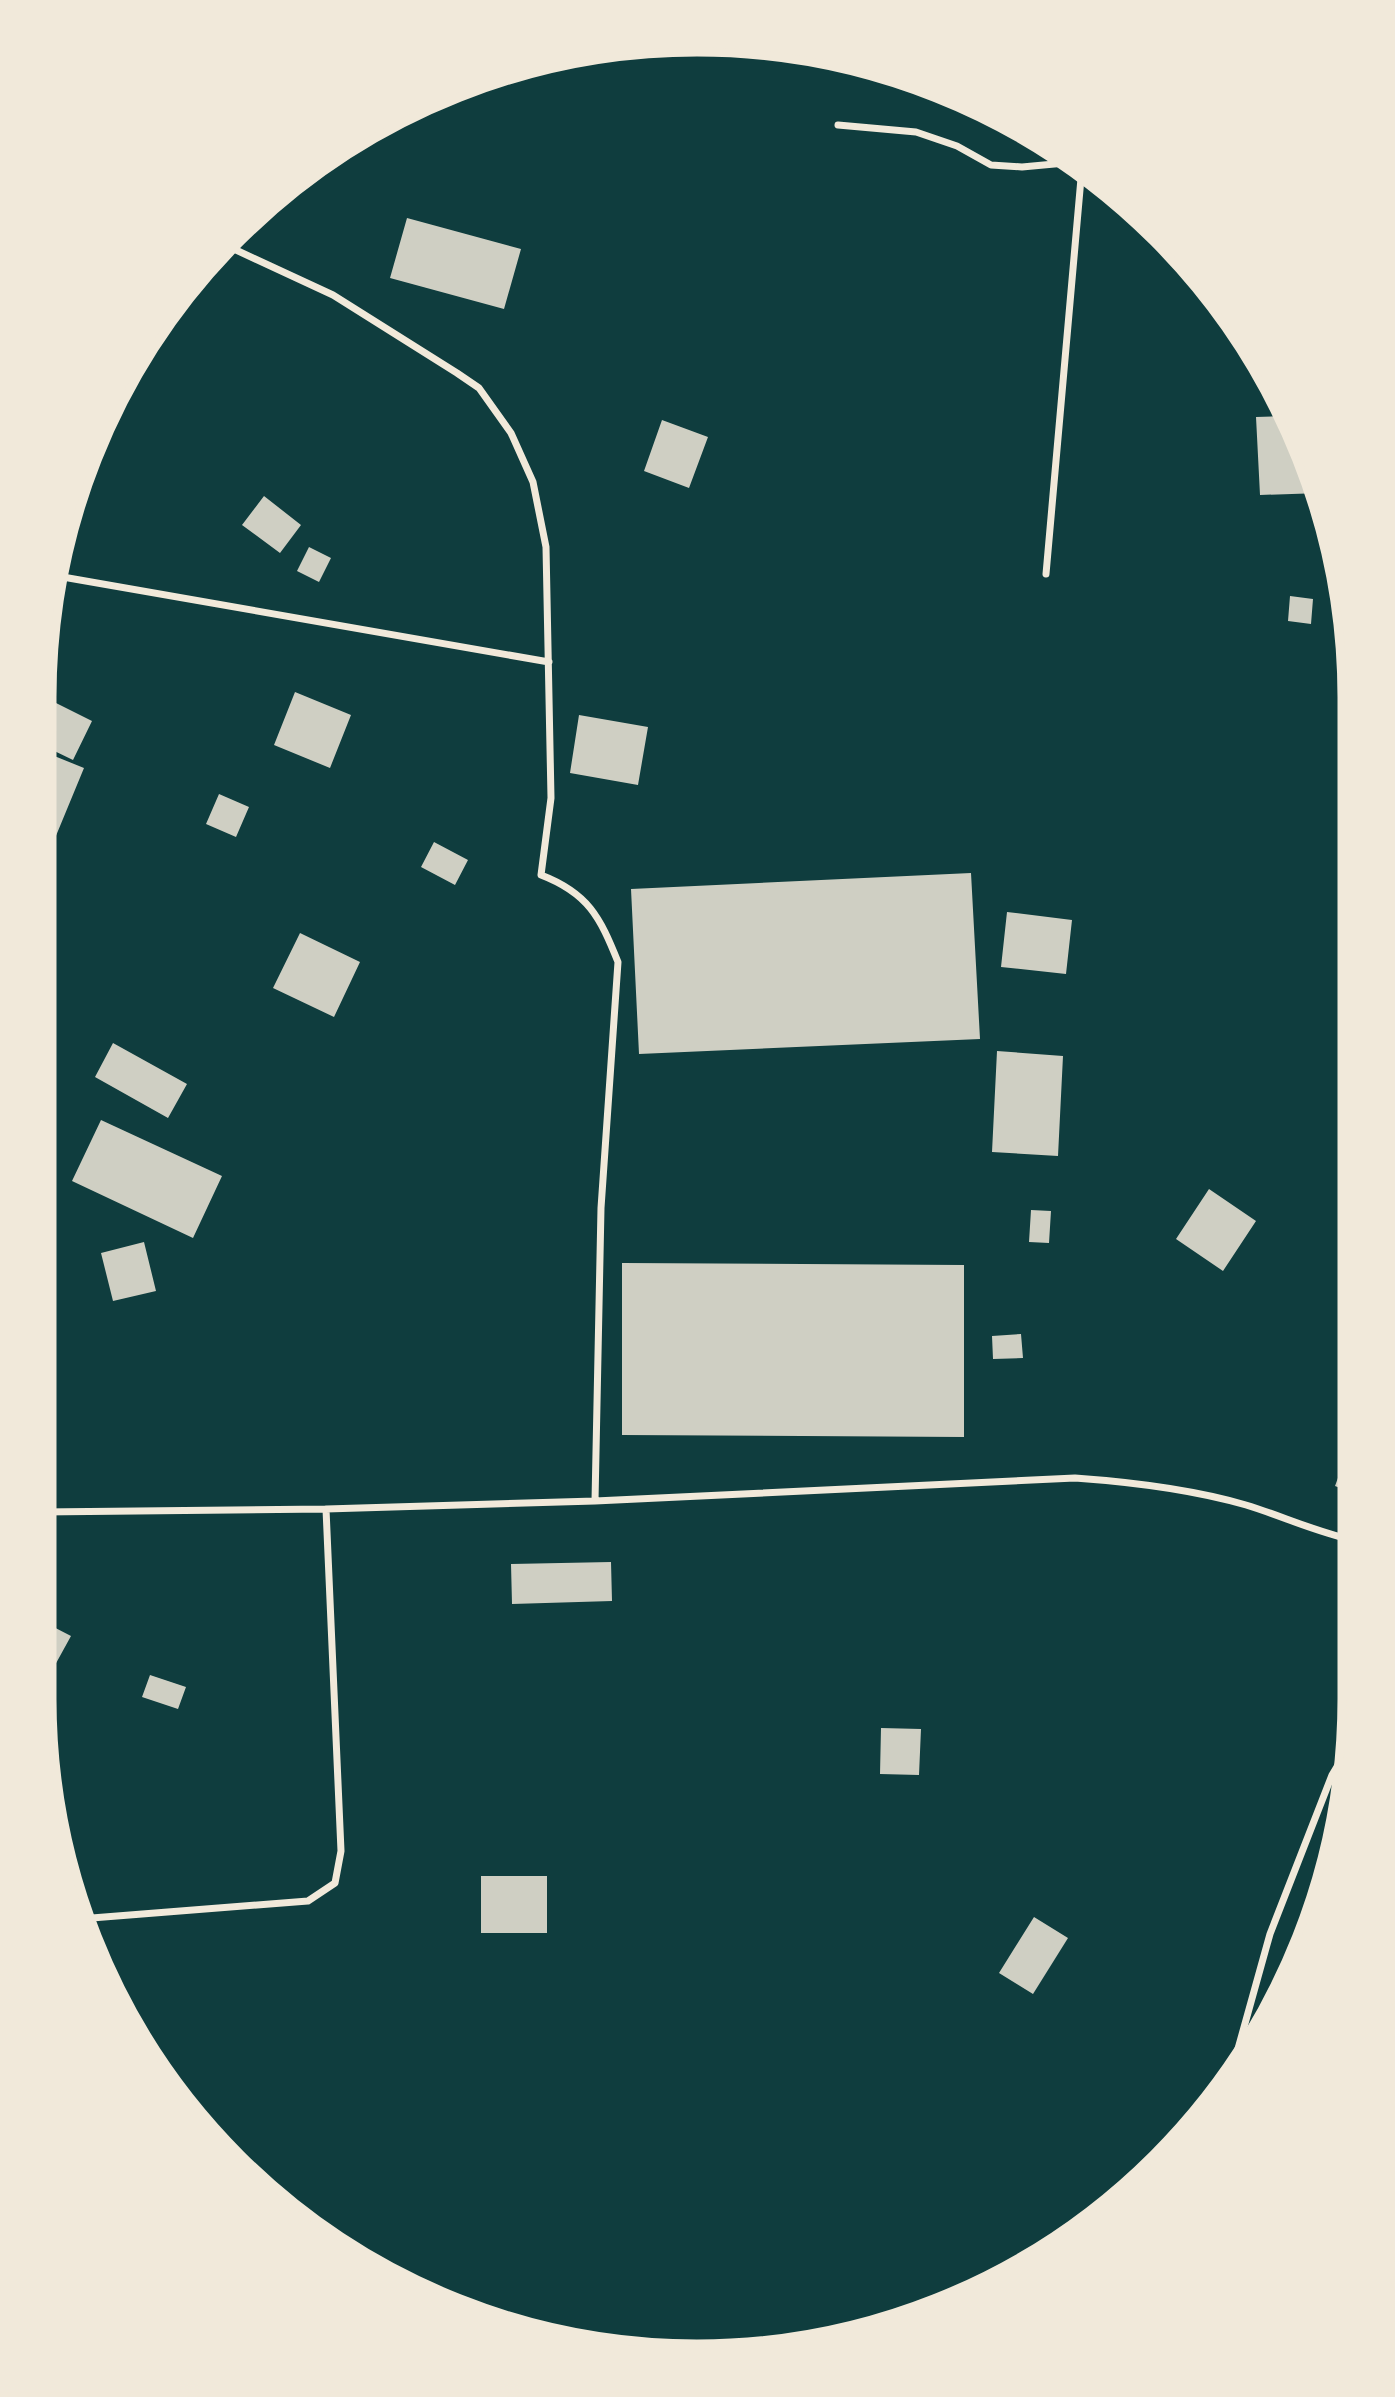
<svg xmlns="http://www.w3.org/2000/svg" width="1395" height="2397" font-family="'Space Grotesk',sans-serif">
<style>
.building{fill:#cfcfc3}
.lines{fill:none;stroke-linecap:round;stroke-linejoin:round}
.minor{stroke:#f1e9da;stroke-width:7}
.rim{fill:none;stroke:#f1e9da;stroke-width:9}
</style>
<rect width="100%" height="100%" fill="#0f3d3e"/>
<path class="building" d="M 407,218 L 521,249 L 504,309 L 390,278 Z
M 1288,416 L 1321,493 L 1260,495 L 1256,417 Z
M 662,420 L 708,437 L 689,488 L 644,471 Z
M 264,496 L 301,525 L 280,553 L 242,525 Z
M 309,547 L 331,558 L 319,582 L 297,571 Z
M 1290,596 L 1313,599 L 1311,624 L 1288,621 Z
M 295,692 L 351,715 L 330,768 L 274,745 Z
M 42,696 L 92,721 L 73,760 L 42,745 Z
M 579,715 L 648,727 L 638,785 L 570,773 Z
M 42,751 L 84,768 L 46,860 L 41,858 Z
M 219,794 L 249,807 L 236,837 L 206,824 Z
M 434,842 L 468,860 L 455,885 L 421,867 Z
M 971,873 L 980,1039 L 639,1054 L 631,889 Z
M 1007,912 L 1072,920 L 1066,974 L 1001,967 Z
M 300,933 L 360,962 L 334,1017 L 273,988 Z
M 113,1043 L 187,1084 L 168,1118 L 95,1077 Z
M 997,1051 L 1063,1056 L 1058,1156 L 992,1152 Z
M 101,1120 L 222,1176 L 193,1238 L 72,1181 Z
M 1209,1189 L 1256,1221 L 1223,1271 L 1176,1239 Z
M 1031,1210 L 1051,1211 L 1049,1243 L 1029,1242 Z
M 144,1242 L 156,1291 L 113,1301 L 101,1253 Z
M 622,1263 L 964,1265 L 964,1437 L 622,1435 Z
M 1021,1334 L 1023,1358 L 993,1359 L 992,1336 Z
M 1353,1437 L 1353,1493 L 1335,1486 Z
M 611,1562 L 612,1601 L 512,1604 L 511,1564 Z
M 40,1620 L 71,1636 L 49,1676 L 40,1671 Z
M 150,1675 L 186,1687 L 178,1709 L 142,1697 Z
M 881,1728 L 921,1729 L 919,1775 L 880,1774 Z
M 481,1876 L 547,1876 L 547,1933 L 481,1933 Z
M 1324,1892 L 1320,1911 L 1261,2030 L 1254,2026 Z
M 1034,1917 L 1068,1938 L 1033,1994 L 999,1973 Z"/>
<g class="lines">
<path class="minor" d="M 838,125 L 916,132 L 957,146 L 991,165 L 1022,167 L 1076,162
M 223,244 L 333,295 L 457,373 L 479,388 L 511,433 L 533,482 L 546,547 L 551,798 L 541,875 C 588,893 600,917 618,962 L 601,1208 L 595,1501
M 1046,574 L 1082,167
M 57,576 L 549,662
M 41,1512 L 326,1509 L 595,1501 L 1075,1478 C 1131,1482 1191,1489 1246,1505 C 1282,1516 1316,1532 1353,1540
M 79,1919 L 308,1901 L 335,1883 L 341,1851 L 326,1509
M 1229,2081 L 1270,1934 L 1332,1775 L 1353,1740"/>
</g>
<path d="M0 0H1395V2397H0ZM697 52H697A645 645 0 0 1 1342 697V1699A645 645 0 0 1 697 2344H697A645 645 0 0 1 52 1699V697A645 645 0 0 1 697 52Z" fill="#f1e9da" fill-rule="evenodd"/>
<path class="rim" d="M697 52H697A645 645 0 0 1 1342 697V1699A645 645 0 0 1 697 2344H697A645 645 0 0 1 52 1699V697A645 645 0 0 1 697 52Z"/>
</svg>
